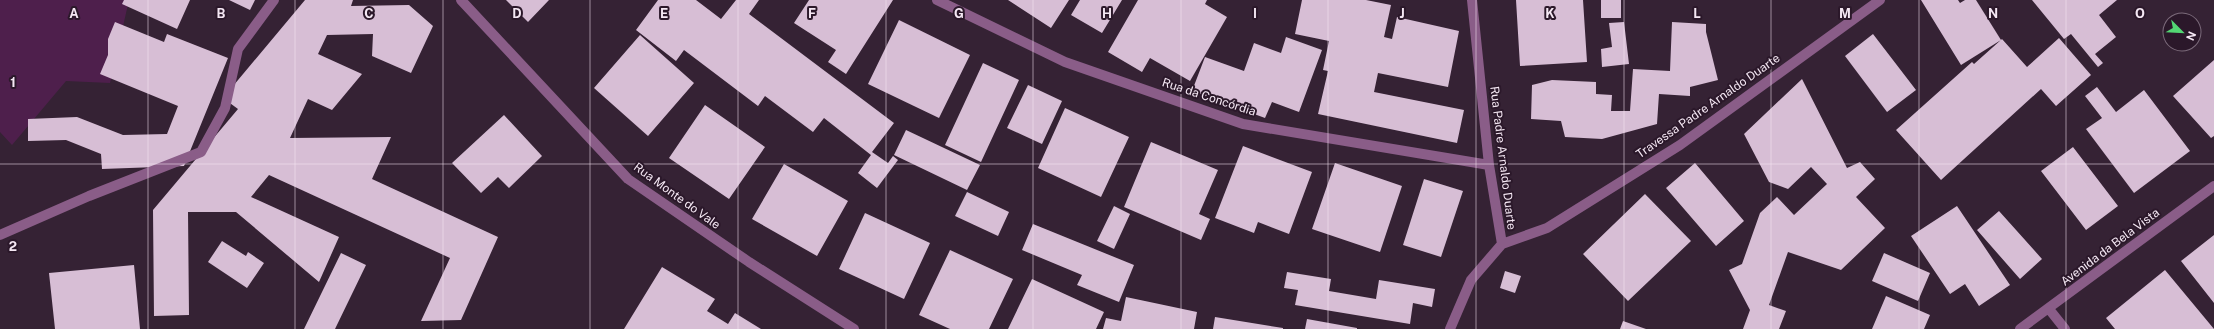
<svg xmlns="http://www.w3.org/2000/svg" width="2214" height="329" font-family="'Public Sans',sans-serif">
<style>
.green{fill:#4e1f4c}
.building{fill:#d7bed5}
.lines{fill:none;stroke-linecap:round;stroke-linejoin:round}
.minor{stroke:#8a5d88;stroke-width:10}
.tertiary{stroke:#8a5d88;stroke-width:10}
.grid{fill:none;stroke:#f5e8f4;stroke-width:1;stroke-opacity:0.55}
.labels{text-anchor:middle;dominant-baseline:central;stroke-width:4;stroke-linejoin:round;paint-order:stroke}
.street-label{font-size:12px;fill:#f5e8f4;stroke:#2b182a}
.grid-label{font-size:13px;text-anchor:middle;font-weight:bold;fill:#f5e8f4;stroke:#2b182a;stroke-width:4;stroke-linejoin:round;paint-order:stroke}
</style>
<rect width="100%" height="100%" fill="#352234"/>
<path class="green" d="M 0,0 L 129,0 L 110,83 L 66,81 L 12,145 L 0,132 Z"/>
<path class="building" d="M 124,0 L 190,0 L 177,29 L 122,4 Z
M 229,0 L 255,0 L 250,10 Z
M 305,0 L 353,0 L 351,6 L 409,5 L 433,26 L 411,73 L 372,56 L 373,34 L 327,35 L 318,54 L 362,74 L 332,110 L 308,99 L 290,138 L 391,137 L 372,179 L 498,237 L 461,320 L 421,321 L 450,258 L 269,175 L 251,197 L 339,237 L 319,282 L 236,212 L 188,212 L 189,315 L 154,316 L 153,210 L 238,109 L 223,98 Z
M 506,0 L 549,0 L 528,22 Z
M 658,0 L 696,0 L 721,19 L 736,0 L 759,0 L 749,14 L 894,123 L 872,152 L 888,163 L 893,156 L 898,160 L 877,188 L 858,173 L 871,155 L 824,118 L 813,132 L 765,96 L 758,106 L 684,50 L 676,61 L 636,30 Z
M 809,0 L 893,0 L 846,74 L 828,62 L 836,50 L 794,23 Z
M 1008,0 L 1069,0 L 1051,28 Z
M 1080,0 L 1122,0 L 1102,33 L 1071,15 Z
M 1138,0 L 1207,0 L 1205,4 L 1227,17 L 1190,81 L 1150,58 L 1142,72 L 1108,52 Z
M 1302,0 L 1366,0 L 1391,5 L 1384,37 L 1392,39 L 1397,17 L 1459,31 L 1448,87 L 1378,73 L 1374,92 L 1464,110 L 1457,143 L 1318,114 L 1328,71 L 1323,70 L 1329,41 L 1295,34 Z
M 1516,0 L 1583,0 L 1587,62 L 1520,66 Z
M 1601,0 L 1621,0 L 1621,18 L 1601,18 Z
M 1921,0 L 1958,0 L 1960,3 L 1965,0 L 1976,0 L 2001,40 L 1961,65 Z
M 2032,0 L 2117,0 L 2099,15 L 2116,37 L 2095,54 L 2103,63 L 2098,67 L 2071,34 L 2064,39 Z
M 899,20 L 970,55 L 939,118 L 868,84 Z
M 115,22 L 164,42 L 167,34 L 228,58 L 184,166 L 102,169 L 101,154 L 66,140 L 28,141 L 28,119 L 77,117 L 123,135 L 167,134 L 178,106 L 100,74 L 108,55 L 108,39 Z
M 1624,22 L 1629,64 L 1602,67 L 1601,49 L 1612,47 L 1609,23 Z
M 1672,22 L 1706,24 L 1706,32 L 1718,80 L 1690,87 L 1690,96 L 1659,94 L 1657,124 L 1602,139 L 1565,137 L 1561,121 L 1531,119 L 1532,85 L 1552,80 L 1596,82 L 1596,94 L 1612,95 L 1611,111 L 1630,111 L 1633,69 L 1670,71 Z
M 1873,34 L 1916,90 L 1887,112 L 1845,56 Z
M 640,35 L 694,83 L 648,136 L 594,88 Z
M 1286,37 L 1322,50 L 1299,112 L 1272,102 L 1265,118 L 1192,91 L 1205,57 L 1244,71 L 1254,43 L 1281,53 Z
M 2059,38 L 2091,75 L 2056,106 L 2041,89 L 1941,180 L 1896,130 L 1972,62 L 1974,64 L 2002,39 L 2027,67 Z
M 2214,60 L 2214,136 L 2211,138 L 2173,96 Z
M 983,63 L 1019,80 L 981,162 L 945,145 Z
M 1802,79 L 1847,168 L 1860,162 L 1875,179 L 1856,197 L 1885,228 L 1841,270 L 1788,252 L 1769,305 L 1786,311 L 1779,329 L 1743,329 L 1750,310 L 1729,270 L 1742,264 L 1760,213 L 1777,197 L 1794,215 L 1827,184 L 1811,167 L 1788,189 L 1769,182 L 1744,134 Z
M 1028,85 L 1062,101 L 1042,144 L 1007,128 Z
M 2097,87 L 2116,112 L 2144,90 L 2190,151 L 2134,193 L 2086,129 L 2102,118 L 2085,96 Z
M 705,105 L 765,147 L 729,199 L 669,158 Z
M 1065,108 L 1129,137 L 1101,197 L 1038,168 Z
M 504,115 L 542,156 L 509,188 L 498,177 L 481,193 L 452,163 Z
M 906,130 L 980,165 L 967,190 L 894,155 Z
M 1151,142 L 1218,170 L 1199,214 L 1210,219 L 1201,240 L 1124,207 Z
M 1243,146 L 1312,172 L 1289,234 L 1258,222 L 1254,233 L 1215,218 Z
M 2073,147 L 2118,206 L 2086,230 L 2041,171 Z
M 1335,163 L 1402,186 L 1380,252 L 1312,229 Z
M 1695,163 L 1744,221 L 1716,246 L 1666,188 Z
M 784,164 L 848,201 L 817,256 L 752,219 Z
M 1424,179 L 1463,191 L 1441,257 L 1403,245 Z
M 967,192 L 1009,212 L 998,236 L 955,216 Z
M 1645,194 L 1691,241 L 1628,301 L 1583,254 Z
M 1114,206 L 1130,214 L 1114,249 L 1097,241 Z
M 1957,206 L 2010,285 L 1979,306 L 1965,284 L 1950,294 L 1911,236 Z
M 1999,211 L 2042,259 L 2020,279 L 1977,230 Z
M 865,213 L 930,243 L 904,299 L 839,269 Z
M 1033,224 L 1134,265 L 1119,302 L 1077,285 L 1082,275 L 1022,250 Z
M 2214,235 L 2214,303 L 2181,261 Z
M 222,241 L 246,256 L 248,252 L 264,263 L 247,288 L 208,262 Z
M 950,250 L 1013,279 L 989,329 L 950,329 L 919,315 Z
M 341,253 L 366,265 L 335,329 L 304,329 Z
M 1884,253 L 1930,273 L 1918,301 L 1872,281 Z
M 134,265 L 140,329 L 55,329 L 49,273 Z
M 662,267 L 715,299 L 707,311 L 728,324 L 735,313 L 761,329 L 624,329 Z
M 2165,270 L 2214,329 L 2115,329 L 2106,318 Z
M 1505,271 L 1521,276 L 1515,293 L 1500,288 Z
M 1287,272 L 1331,279 L 1329,291 L 1376,299 L 1379,280 L 1435,289 L 1432,307 L 1413,303 L 1410,324 L 1295,305 L 1298,290 L 1284,288 Z
M 1032,279 L 1104,312 L 1096,329 L 1008,329 Z
M 1886,296 L 1930,315 L 1924,329 L 1872,329 Z
M 1126,297 L 1197,312 L 1194,329 L 1103,329 L 1106,318 L 1121,321 Z
M 1215,317 L 1283,328 L 1283,329 L 1213,329 Z
M 1307,319 L 1357,328 L 1357,329 L 1305,329 Z
M 1623,321 L 1646,329 L 1620,329 Z"/>
<g class="lines">
<path class="minor" d="M 937,0 L 1065,62 L 1243,124 L 1489,165
M 0,235 L 89,196 L 201,152 L 225,108 L 238,49 L 274,0
M 1502,244 L 1547,228 L 1680,145 L 1880,0
M 2049,309 L 2065,329
M 1450,329 L 1471,280 L 1502,244 L 1489,165 L 1472,0
M 2020,329 L 2214,186"/>
<path class="tertiary" d="M 461,0 L 628,179 L 749,262 L 854,329"/>
</g>
<path class="grid" d="M 148,0 L 148,329M 295,0 L 295,329M 443,0 L 443,329M 590,0 L 590,329M 738,0 L 738,329M 886,0 L 886,329M 1033,0 L 1033,329M 1181,0 L 1181,329M 1328,0 L 1328,329M 1476,0 L 1476,329M 1624,0 L 1624,329M 1771,0 L 1771,329M 1919,0 L 1919,329M 2066,0 L 2066,329M 0,164 L 2214,164"/>
<g class="labels">
<g class="street-label">
<text transform="translate(1209 97) rotate(18)">Rua da Concórdia</text>
<text transform="translate(1708 106) rotate(-35)">Travessa Padre Arnaldo Duarte</text>
<text transform="translate(1503 158) rotate(83)">Rua Padre Arnaldo Duarte</text>
<text transform="translate(677 196) rotate(36)">Rua Monte do Vale</text>
<text transform="translate(2110 247) rotate(-37)">Avenida da Bela Vista</text>
</g>
</g>
<g class="grid-label">
<text x="74" y="18">A</text>
<text x="221" y="18">B</text>
<text x="369" y="18">C</text>
<text x="517" y="18">D</text>
<text x="664" y="18">E</text>
<text x="812" y="18">F</text>
<text x="959" y="18">G</text>
<text x="1107" y="18">H</text>
<text x="1255" y="18">I</text>
<text x="1402" y="18">J</text>
<text x="1550" y="18">K</text>
<text x="1697" y="18">L</text>
<text x="1845" y="18">M</text>
<text x="1993" y="18">N</text>
<text x="2140" y="18">O</text>
<text x="13" y="87">1</text>
<text x="13" y="251">2</text>
</g>
<g transform="translate(2182 32) rotate(114)"><circle r="19" fill="#2b182a" stroke="#7c6b7b"/>
<path d="M0-3L7 15L0 10L-7 15Z" fill="#53d673"/>
<text y="-6" font-size="11" font-weight="bold" text-anchor="middle" fill="#f5e8f4">N</text>
</g>
</svg>
